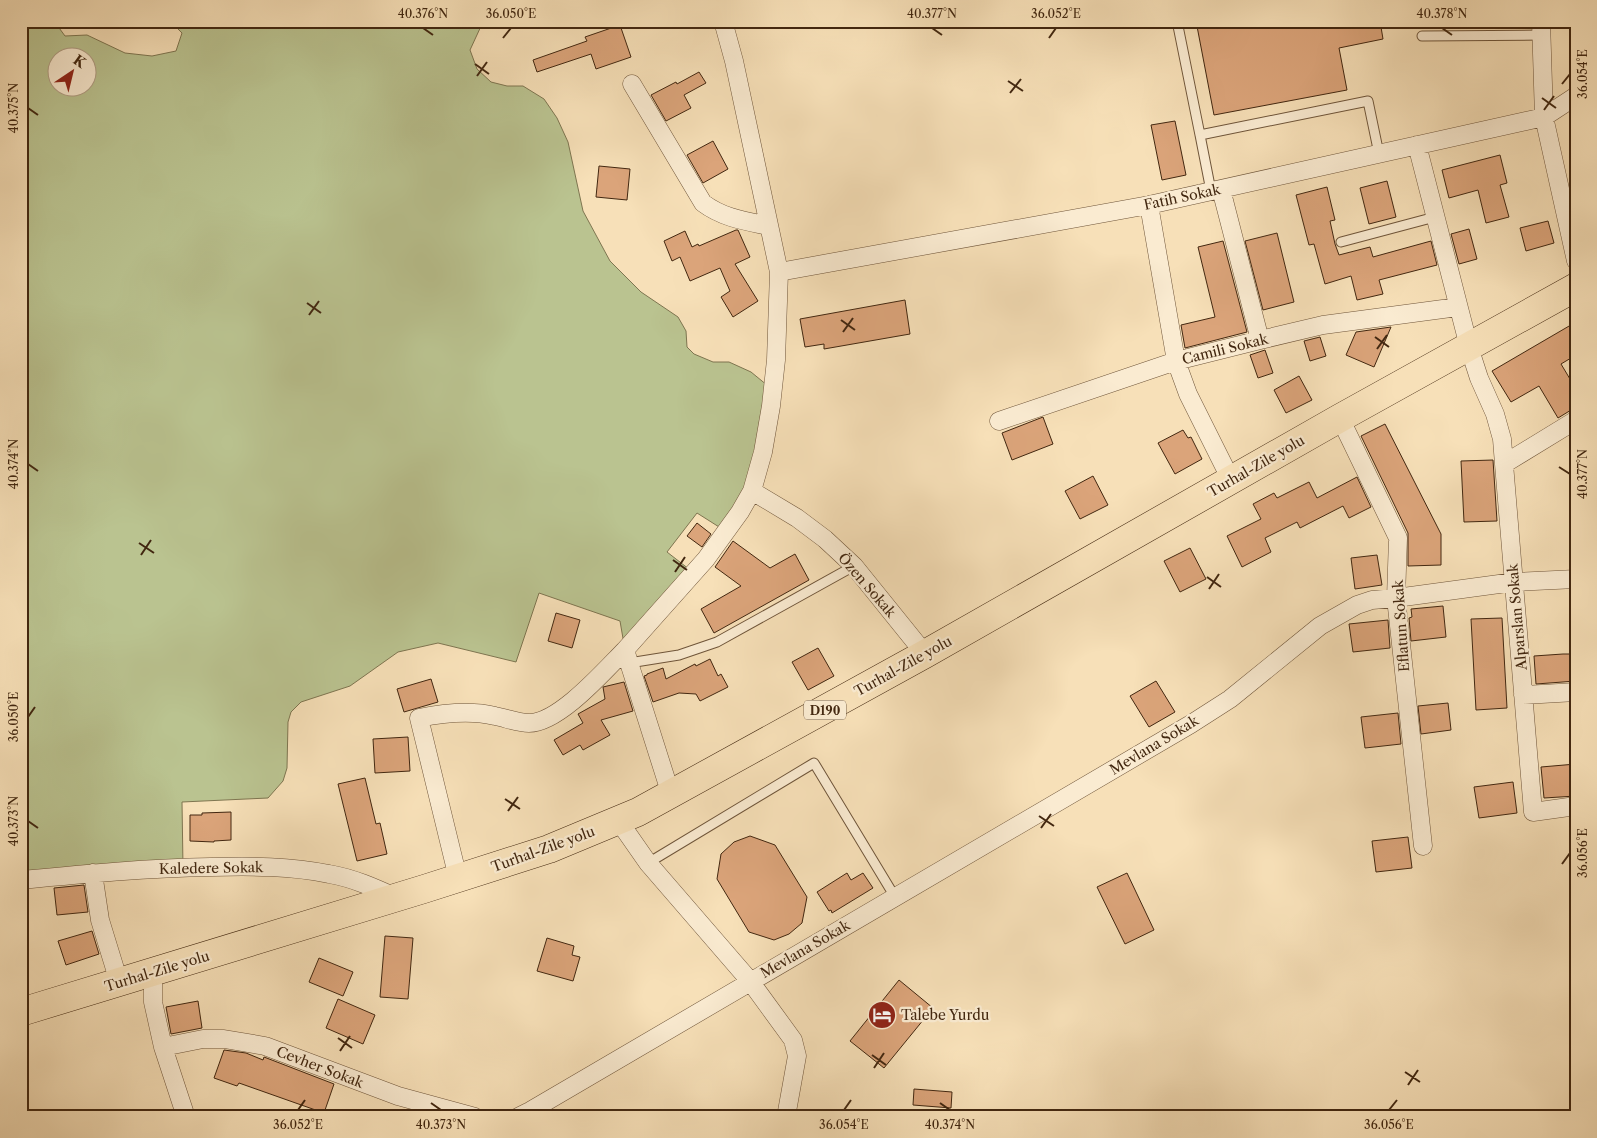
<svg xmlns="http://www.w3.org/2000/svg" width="1597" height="1138" font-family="'Libre Caslon Text',serif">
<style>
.green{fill:#bac390;stroke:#7e7550;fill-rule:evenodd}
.building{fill:#dba47a;stroke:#422710}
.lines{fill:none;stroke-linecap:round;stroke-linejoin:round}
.lane-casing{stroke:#6f553a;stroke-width:11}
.street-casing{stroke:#6f553a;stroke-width:19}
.primary-casing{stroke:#422710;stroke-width:29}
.lane{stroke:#faebd1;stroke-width:9}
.street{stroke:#faebd1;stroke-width:18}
.primary{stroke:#f7e0b8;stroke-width:28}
.ticks{fill:none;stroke:#422710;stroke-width:2}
.labels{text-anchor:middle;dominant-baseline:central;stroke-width:4.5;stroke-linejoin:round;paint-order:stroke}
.shield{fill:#faebd1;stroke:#79624a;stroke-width:1}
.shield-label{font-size:12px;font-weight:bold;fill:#422710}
.street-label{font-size:14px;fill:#422710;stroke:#faebd1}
.poi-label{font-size:14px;fill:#422710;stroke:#faebd1;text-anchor:start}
.neatline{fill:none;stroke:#422710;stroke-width:2}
.ticks-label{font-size:12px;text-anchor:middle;fill:#422710}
</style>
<rect width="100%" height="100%" fill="#f7e0b8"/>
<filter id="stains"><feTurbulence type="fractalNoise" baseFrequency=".004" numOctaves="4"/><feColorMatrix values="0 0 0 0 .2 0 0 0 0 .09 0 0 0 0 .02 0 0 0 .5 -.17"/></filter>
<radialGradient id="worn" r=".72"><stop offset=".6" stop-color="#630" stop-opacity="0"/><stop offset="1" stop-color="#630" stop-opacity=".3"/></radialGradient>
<path class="green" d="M 21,21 L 54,21 L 65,36 L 87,35 L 125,53 L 152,56 L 176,51 L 182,33 L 170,21 L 482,21 L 482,24 L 470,50 L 477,69 L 491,82 L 507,86 L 523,86 L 544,99 L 557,118 L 568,142 L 583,211 L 610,261 L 641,292 L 678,317 L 686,331 L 687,347 L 694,354 L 713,362 L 729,362 L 751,372 L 773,390 L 763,452 L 727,532 L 697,513 L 667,552 L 694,573 L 625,650 L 620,621 L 539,593 L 516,662 L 438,643 L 398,652 L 350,686 L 301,702 L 291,712 L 288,722 L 287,768 L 283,781 L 268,798 L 182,802 L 183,867 L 21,880 L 21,849 L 23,847 L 21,838 L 23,815 L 21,813 ZM 58,58 L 88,58 L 88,88 L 58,88 Z"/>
<path class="building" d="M 1196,21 L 1380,21 L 1383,39 L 1339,48 L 1347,90 L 1214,115 Z
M 620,25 L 631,57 L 596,69 L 591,54 L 537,72 L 533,60 L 587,41 L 585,37 Z
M 699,72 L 706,83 L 684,95 L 691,108 L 666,121 L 651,95 L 676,82 L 677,84 Z
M 1175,121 L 1186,175 L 1162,180 L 1151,125 Z
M 713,141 L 728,169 L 703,183 L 687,155 Z
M 1500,155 L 1507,183 L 1500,185 L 1509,217 L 1486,223 L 1478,190 L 1449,198 L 1442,170 Z
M 599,166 L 630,169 L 627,200 L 596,197 Z
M 1387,181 L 1396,217 L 1369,224 L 1360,188 Z
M 1327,187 L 1335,220 L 1330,221 L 1335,244 L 1339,255 L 1370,247 L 1373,257 L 1431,241 L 1437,265 L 1379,280 L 1383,294 L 1357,300 L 1351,276 L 1325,284 L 1314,244 L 1309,245 L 1296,195 Z
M 1548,221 L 1554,243 L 1526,251 L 1520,228 Z
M 1469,229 L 1477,259 L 1459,264 L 1451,234 Z
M 736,230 L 738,230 L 750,257 L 735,264 L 758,301 L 733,317 L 721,297 L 730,291 L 720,268 L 690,281 L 680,257 L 672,261 L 664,241 L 685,231 L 692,247 L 698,244 L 699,246 Z
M 1277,233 L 1294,302 L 1263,310 L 1245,241 Z
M 1223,241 L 1247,332 L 1185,348 L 1181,325 L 1215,317 L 1198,247 Z
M 905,300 L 910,334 L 824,349 L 824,344 L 805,347 L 800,319 Z
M 1576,322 L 1576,355 L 1561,364 L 1576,389 L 1576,407 L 1558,418 L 1539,386 L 1511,402 L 1492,371 Z
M 1391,327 L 1374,367 L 1346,355 L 1356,332 Z
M 1320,337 L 1326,356 L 1310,361 L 1304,341 Z
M 1265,350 L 1273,373 L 1258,378 L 1250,355 Z
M 1299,376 L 1312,400 L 1286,413 L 1274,390 Z
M 1043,417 L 1053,444 L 1012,460 L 1002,433 Z
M 1385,424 L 1441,534 L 1441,565 L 1408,566 L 1408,533 L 1361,436 Z
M 1183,430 L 1188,438 L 1191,437 L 1202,459 L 1175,474 L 1158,443 Z
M 1493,460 L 1497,521 L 1464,522 L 1461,461 Z
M 1093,476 L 1108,505 L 1080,519 L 1065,491 Z
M 1357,477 L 1371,507 L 1349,518 L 1343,506 L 1300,528 L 1297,522 L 1265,538 L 1271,552 L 1242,567 L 1227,536 L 1261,519 L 1253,504 L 1274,493 L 1277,498 L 1309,482 L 1317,498 Z
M 697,523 L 711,534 L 702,547 L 687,536 Z
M 733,541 L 770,568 L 795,554 L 809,580 L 714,633 L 701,609 L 741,586 L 715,567 Z
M 1190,548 L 1206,579 L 1180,592 L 1164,561 Z
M 1377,555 L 1382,585 L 1355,589 L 1351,558 Z
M 1443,606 L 1446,637 L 1411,641 L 1409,618 L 1412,617 L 1411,609 Z
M 556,613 L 580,620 L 572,648 L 548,641 Z
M 1502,618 L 1507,708 L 1476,710 L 1471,619 Z
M 1388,620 L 1390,648 L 1353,652 L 1349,624 Z
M 818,648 L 834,676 L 808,690 L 792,662 Z
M 1563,654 L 1576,654 L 1576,681 L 1536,684 L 1534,656 Z
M 710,659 L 718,676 L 721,674 L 728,687 L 700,701 L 696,694 L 679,693 L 653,702 L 644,676 L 647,675 L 647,674 L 663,668 L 666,679 L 695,664 L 696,666 Z
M 431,679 L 438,702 L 404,712 L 397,689 Z
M 1156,681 L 1175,712 L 1149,727 L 1130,696 Z
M 624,682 L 633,711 L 601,720 L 610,735 L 583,750 L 580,745 L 563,755 L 554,740 L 583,723 L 578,714 L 605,699 L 603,687 Z
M 1448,703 L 1451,730 L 1421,734 L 1418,706 Z
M 1398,713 L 1401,744 L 1365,748 L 1361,717 Z
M 408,737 L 410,771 L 375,773 L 373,739 Z
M 1576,764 L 1576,796 L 1544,798 L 1541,767 Z
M 365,778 L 376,824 L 380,823 L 387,854 L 357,861 L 338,784 Z
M 1513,782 L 1517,813 L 1479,818 L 1474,787 Z
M 231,812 L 231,840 L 214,841 L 214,842 L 190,841 L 190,815 L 202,815 L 202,813 Z
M 750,836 L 775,845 L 807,897 L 802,923 L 789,934 L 774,940 L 749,932 L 717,879 L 721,854 L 734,842 Z
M 1408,837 L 1412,868 L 1376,872 L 1372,841 Z
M 847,873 L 851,880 L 863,873 L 873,888 L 832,913 L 831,910 L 829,911 L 817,892 Z
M 1127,873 L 1154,930 L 1125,944 L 1097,887 Z
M 84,885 L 88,912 L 57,915 L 54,888 Z
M 92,931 L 99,954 L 66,965 L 58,941 Z
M 385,936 L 413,938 L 408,999 L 380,997 Z
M 547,938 L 574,946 L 572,955 L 580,957 L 573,981 L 537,971 Z
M 319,958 L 353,972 L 343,996 L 309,982 Z
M 899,980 L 933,1008 L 884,1068 L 850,1041 Z
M 338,999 L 375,1015 L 363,1044 L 326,1028 Z
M 198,1001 L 202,1028 L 171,1034 L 166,1007 Z
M 224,1050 L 246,1053 L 263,1060 L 264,1057 L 334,1084 L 324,1113 L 239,1083 L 237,1086 L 214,1078 Z
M 914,1089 L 952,1092 L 951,1108 L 913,1105 Z"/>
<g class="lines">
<defs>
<path id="lane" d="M 1177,21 L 1200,135
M 1422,36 L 1542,35
M 1211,191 L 1200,135 L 1368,101 L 1379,154
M 1341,242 L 1435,217
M 629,663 L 679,655 L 717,642 L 854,566
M 648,863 L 814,763 L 895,897"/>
<path id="street" d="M 1541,21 L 1544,117 L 1576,261
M 632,84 L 703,203 C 723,218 745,221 769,226
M 1417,145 L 1469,347 L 1479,378 L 1495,414 L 1502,439 L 1504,464
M 1221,189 L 1260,340
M 1149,205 L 1176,361 L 1188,394 L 1231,480
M 779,272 L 1149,205 L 1544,117 L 1576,96
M 1340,418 L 1398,538 L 1396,598 L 1423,846
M 1576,420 L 1504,464 L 1533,812 L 1576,806
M 999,421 L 1176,361 L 1260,340 L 1323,325 L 1458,307
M 752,491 L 797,518 L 825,539 L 854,566 L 925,654
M 1523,695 L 1576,692
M 671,795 L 625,650 L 706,559 L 740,512 L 752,491 L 763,452 L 771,406 L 776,360 L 779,272 L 734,61 L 723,21
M 618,820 L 648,863 L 750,981 L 793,1040 L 797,1056 L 786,1117
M 93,873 L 100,920 L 119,982
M 458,878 L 419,718 C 444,713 470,710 495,716 C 506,718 517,723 529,723 C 559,723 604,671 625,650
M 21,880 C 84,874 148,868 211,867 C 251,866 290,866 329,874 C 353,878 375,888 397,898
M 153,972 L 153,1002 L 163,1047 L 186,1117
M 163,1047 L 203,1039 L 224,1039 L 265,1046 L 398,1096 L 475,1117
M 518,1117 L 530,1111 L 1191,724 L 1230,699 L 1320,626 L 1357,605 L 1372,600 L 1396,598 L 1514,582 L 1576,579"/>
<path id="primary" d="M 21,1012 L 424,889 L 549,849 L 638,812 L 925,654 L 1340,418 L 1576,287"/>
</defs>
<use href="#lane" class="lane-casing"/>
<use href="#street" class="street-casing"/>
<use href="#primary" class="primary-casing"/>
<use href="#lane" class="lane"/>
<use href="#street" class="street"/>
<use href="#primary" class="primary"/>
</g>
<path class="ticks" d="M 423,28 L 433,35M 932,28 L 942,35M 1442,28 L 1452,35M 503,38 L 511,28M 1049,38 L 1056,28M 475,64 L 489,74M 477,76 L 487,62M 1008,81 L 1023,91M 1562,84 L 1570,74M 1010,93 L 1021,79M 1542,98 L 1556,108M 28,108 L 38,115M 1544,110 L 1554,96M 307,303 L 321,313M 309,315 L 319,301M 841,320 L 855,330M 843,332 L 853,318M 1375,337 L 1389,347M 1377,349 L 1387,335M 28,464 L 38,471M 1559,467 L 1570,474M 139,543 L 154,553M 141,555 L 151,540M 673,560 L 687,570M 675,572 L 685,557M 1207,577 L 1221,587M 1209,589 L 1219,574M 28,717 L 35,707M 505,799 L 520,809M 508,811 L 518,797M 1039,816 L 1054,826M 28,821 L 38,828M 1041,828 L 1051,814M 1562,864 L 1570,853M 338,1038 L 352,1048M 340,1051 L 350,1036M 872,1055 L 886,1065M 874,1068 L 884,1053M 1405,1072 L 1420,1082M 1408,1085 L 1418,1070M 431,1103 L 441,1110M 940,1103 L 950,1110M 298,1110 L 305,1100M 844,1110 L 851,1100M 1389,1110 L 1397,1100"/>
<defs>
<symbol id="hotel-disc" viewBox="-11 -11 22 22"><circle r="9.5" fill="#8f2418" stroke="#faebd1"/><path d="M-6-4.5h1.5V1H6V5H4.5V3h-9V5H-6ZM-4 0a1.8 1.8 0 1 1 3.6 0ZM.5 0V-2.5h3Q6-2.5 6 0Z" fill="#fff"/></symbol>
</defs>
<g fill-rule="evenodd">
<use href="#hotel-disc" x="866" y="999" width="32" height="32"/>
</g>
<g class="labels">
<rect class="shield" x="804" y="700.5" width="42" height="19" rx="4"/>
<g class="shield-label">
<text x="825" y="710">D190</text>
</g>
<g class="street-label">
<text transform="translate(1182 197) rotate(-12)">Fatih Sokak</text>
<text transform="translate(1225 349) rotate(-14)">Camili Sokak</text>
<text transform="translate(1256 466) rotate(-30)">Turhal-Zile yolu</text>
<text transform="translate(867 585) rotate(49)">Özen Sokak</text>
<text transform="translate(1517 617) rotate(-95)">Alparslan Sokak</text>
<text transform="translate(1401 626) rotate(-94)">Eflatun Sokak</text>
<text transform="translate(903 666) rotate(-29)">Turhal-Zile yolu</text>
<text transform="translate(1154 745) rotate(-31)">Mevlana Sokak</text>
<text transform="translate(543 849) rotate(-20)">Turhal-Zile yolu</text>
<text transform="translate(211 868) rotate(-1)">Kaledere Sokak</text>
<text transform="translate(805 949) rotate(-30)">Mevlana Sokak</text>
<text transform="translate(157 971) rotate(-17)">Turhal-Zile yolu</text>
<text transform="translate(320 1067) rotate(21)">Cevher Sokak</text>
</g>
<g class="poi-label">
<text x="901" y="1015">Talebe Yurdu</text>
</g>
</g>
<rect width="1597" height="1138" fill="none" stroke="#f7e0b8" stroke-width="55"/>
<g transform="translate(72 72) rotate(35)"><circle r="24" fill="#faebd1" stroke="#b09d84"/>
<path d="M0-4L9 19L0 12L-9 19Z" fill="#8f2418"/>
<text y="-8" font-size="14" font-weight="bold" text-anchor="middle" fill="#422710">K</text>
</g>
<rect x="28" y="28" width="1542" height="1082" class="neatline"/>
<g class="ticks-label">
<text x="423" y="18">40.376°N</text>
<text x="511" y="18">36.050°E</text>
<text x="932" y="18">40.377°N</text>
<text x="1056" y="18">36.052°E</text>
<text x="1442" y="18">40.378°N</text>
<text transform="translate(1583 74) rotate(-90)" y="4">36.054°E</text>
<text transform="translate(14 108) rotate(-90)" y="4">40.375°N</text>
<text transform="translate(14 464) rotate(-90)" y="4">40.374°N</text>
<text transform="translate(1583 474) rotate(-90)" y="4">40.377°N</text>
<text transform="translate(14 717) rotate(-90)" y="4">36.050°E</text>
<text transform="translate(14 821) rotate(-90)" y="4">40.373°N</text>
<text transform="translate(1583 853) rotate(-90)" y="4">36.056°E</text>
<text x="298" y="1129">36.052°E</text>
<text x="441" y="1129">40.373°N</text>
<text x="844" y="1129">36.054°E</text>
<text x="950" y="1129">40.374°N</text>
<text x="1389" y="1129">36.056°E</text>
</g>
<rect width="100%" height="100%" filter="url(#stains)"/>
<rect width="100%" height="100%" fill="url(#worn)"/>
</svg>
